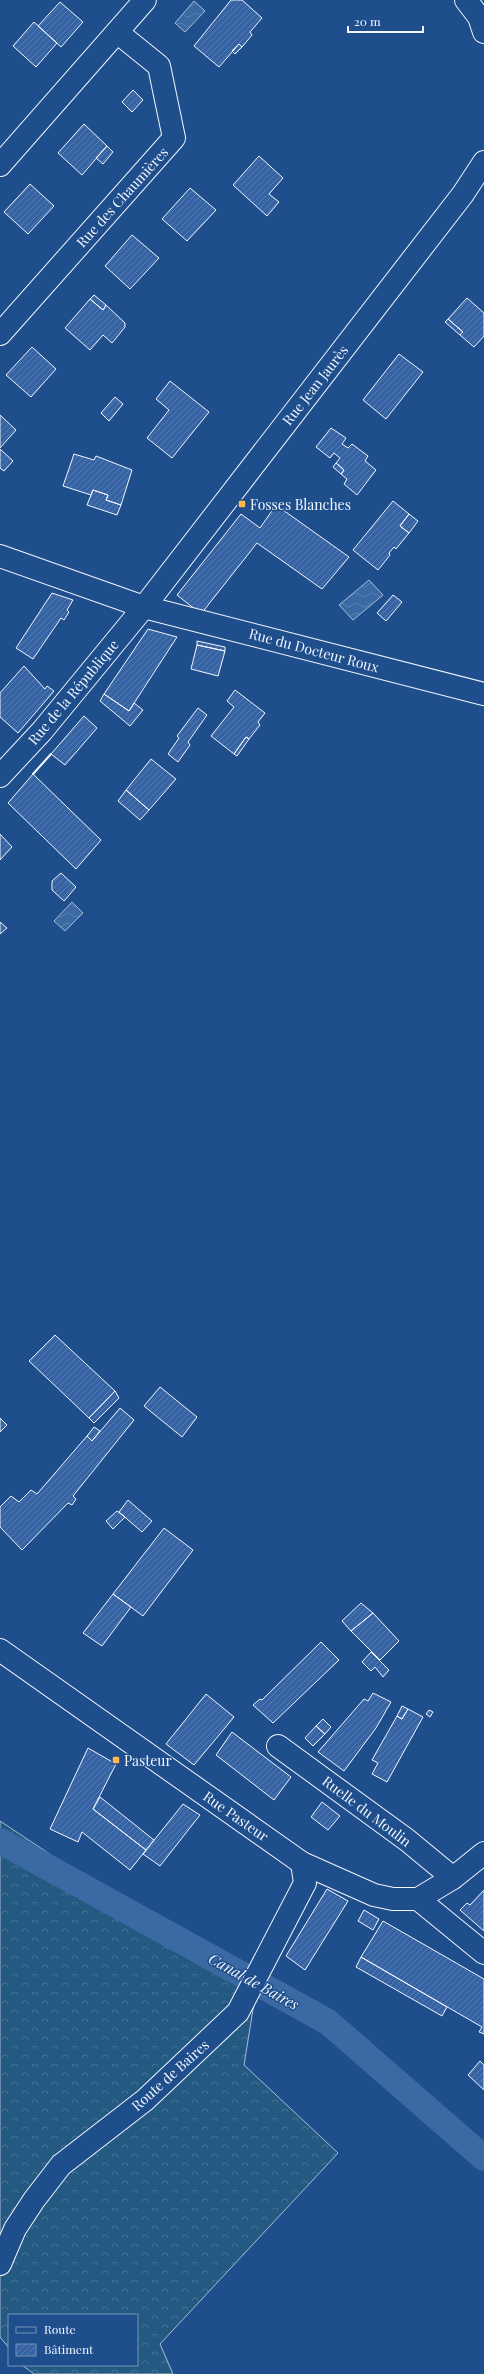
<svg xmlns="http://www.w3.org/2000/svg" width="484" height="2374" font-family="'Playfair Display',serif">
<style>
.forest{fill:url(#forest-crowns);stroke:#a8bbd7}
.water{fill:url(#water-waves);stroke:#a8bbd7}
.lines{fill:none;stroke-linecap:round;stroke-linejoin:round}
.canal{stroke:#3b69a3;stroke-width:26}
.building{fill:url(#building-hatch);stroke:#f2f6ff}
.minor-casing{stroke:#f2f6ff;stroke-width:24}
.tertiary-casing{stroke:#f2f6ff;stroke-width:24}
.minor{stroke:#1f4e8c;stroke-width:22}
.tertiary{stroke:#1f4e8c;stroke-width:22}
.wall{stroke:#f2f6ff;stroke-width:2}
.poi-dot{fill:#ffb74d;stroke:#1f4e8c;stroke-width:1.5}
.labels{text-anchor:middle;dominant-baseline:central;stroke-width:3;stroke-linejoin:round;paint-order:stroke}
.street-label{font-size:14px;fill:#f2f6ff;stroke:#1f4e8c}
.poi-label{font-size:14px;fill:#f2f6ff;stroke:#1f4e8c;text-anchor:start}
.water-label{font-size:15px;font-style:italic;fill:#f2f6ff;stroke:#1f4e8c}
</style>
<defs>
<pattern id="forest-crowns" width="20" height="18" patternUnits="userSpaceOnUse"><rect width="20" height="18" fill="#245a82"/><path d="M2 6a3 3 0 1 1 6 0M12 15a3 3 0 1 1 6 0" fill="none" stroke="#447295"/></pattern>
<pattern id="water-waves" width="16" height="10" patternUnits="userSpaceOnUse"><rect width="16" height="10" fill="#3b69a3"/><path d="M0 5q4-4 8 0t8 0" fill="none" stroke="#587fb1"/></pattern>
<pattern id="building-hatch" width="6" height="6" patternUnits="userSpaceOnUse"><rect width="6" height="6" fill="#3563a3"/><path d="M-1 1l2-2M0 6l6-6M5 7l2-2" fill="none" stroke="#537ab1"/></pattern>
</defs>
<rect width="100%" height="100%" fill="#1f4e8c"/>
<path class="forest" d="M 0,1821 L 256,1991 L 244,2065 L 338,2153 L 160,2344 L 173,2374 L 34,2374 L 22,2365 L 137,2365 L 137,2315 L 9,2315 L 9,2348 L 0,2337 Z"/>
<path class="water" d="M 194,1 L 205,11 L 185,32 L 175,23 Z
M 369,580 L 383,595 L 353,620 L 339,605 Z
M 72,902 L 83,913 L 65,931 L 54,921 Z"/>
<g class="lines">
<path class="canal" d="M 0,1841 L 328,2022 L 484,2158"/>
</g>
<path class="building" d="M 231,0 L 242,0 L 262,18 L 250,32 L 252,35 L 242,47 L 239,44 L 219,67 L 194,46 Z
M 60,2 L 83,22 L 61,47 L 38,26 Z
M 34,22 L 57,43 L 36,67 L 13,46 Z
M 239,44 L 242,47 L 235,54 L 232,51 Z
M 133,90 L 143,100 L 132,112 L 122,102 Z
M 84,124 L 107,146 L 82,175 L 58,153 Z
M 107,146 L 113,152 L 103,164 L 96,158 Z
M 259,156 L 283,178 L 269,194 L 279,202 L 267,216 L 233,185 Z
M 30,184 L 54,206 L 28,234 L 4,212 Z
M 190,188 L 216,210 L 187,241 L 162,219 Z
M 132,235 L 159,258 L 130,289 L 105,266 Z
M 94,295 L 106,305 L 103,310 L 90,299 Z
M 467,298 L 484,313 L 484,336 L 474,347 L 460,335 L 463,332 L 448,319 Z
M 90,299 L 103,310 L 106,305 L 125,323 L 125,327 L 112,343 L 103,335 L 90,350 L 65,328 Z
M 448,319 L 463,332 L 460,335 L 445,322 Z
M 32,347 L 56,369 L 31,397 L 6,375 Z
M 399,354 L 423,372 L 386,419 L 363,400 Z
M 170,381 L 209,412 L 172,458 L 147,438 L 169,410 L 156,399 Z
M 115,397 L 123,404 L 109,421 L 101,413 Z
M 0,415 L 16,430 L 0,448 Z
M 331,428 L 346,438 L 342,444 L 348,448 L 352,444 L 368,456 L 365,461 L 376,470 L 357,495 L 344,484 L 347,479 L 341,474 L 344,470 L 336,463 L 340,458 L 334,453 L 330,458 L 316,447 Z
M 0,449 L 13,461 L 4,471 L 0,468 Z
M 74,454 L 94,460 L 96,456 L 132,470 L 121,505 L 106,500 L 108,495 L 93,490 L 91,495 L 63,486 Z
M 336,463 L 344,470 L 341,474 L 333,467 Z
M 93,490 L 108,495 L 106,500 L 121,505 L 117,515 L 87,505 Z
M 393,501 L 409,514 L 400,526 L 409,533 L 396,549 L 394,547 L 389,553 L 390,555 L 378,570 L 353,550 Z
M 276,505 L 349,557 L 322,589 L 257,543 L 201,614 L 177,595 L 241,514 L 260,528 Z
M 409,514 L 418,521 L 409,533 L 400,526 Z
M 52,593 L 73,600 L 67,610 L 69,612 L 64,620 L 61,618 L 33,659 L 16,648 Z
M 393,595 L 402,602 L 386,621 L 377,613 Z
M 148,629 L 177,637 L 129,711 L 104,694 Z
M 197,641 L 225,647 L 225,651 L 197,645 Z
M 197,645 L 225,651 L 218,676 L 191,669 Z
M 24,666 L 45,689 L 47,686 L 54,691 L 18,733 L 0,717 L 0,693 Z
M 235,690 L 265,713 L 258,722 L 260,725 L 249,739 L 246,737 L 234,754 L 211,736 L 234,707 L 227,701 Z
M 104,694 L 129,711 L 134,703 L 143,710 L 130,726 L 100,701 Z
M 198,708 L 207,715 L 188,742 L 190,745 L 178,762 L 168,754 L 179,738 L 177,736 Z
M 84,716 L 97,728 L 65,765 L 51,754 Z
M 246,737 L 249,739 L 237,756 L 234,754 Z
M 151,759 L 176,779 L 149,810 L 126,790 Z
M 33,774 L 101,840 L 76,869 L 8,803 Z
M 126,790 L 149,810 L 140,820 L 118,801 Z
M 0,834 L 12,847 L 0,860 Z
M 61,873 L 76,887 L 64,901 L 52,890 L 52,881 Z
M 0,922 L 7,928 L 0,934 Z
M 55,1335 L 115,1391 L 89,1418 L 29,1361 Z
M 160,1387 L 197,1417 L 182,1437 L 144,1406 Z
M 115,1391 L 119,1398 L 94,1423 L 89,1418 Z
M 120,1408 L 134,1420 L 73,1496 L 76,1499 L 72,1505 L 68,1503 L 22,1550 L 0,1527 L 0,1507 L 11,1496 L 19,1502 L 31,1490 L 37,1494 L 87,1436 L 92,1441 Z
M 0,1418 L 7,1425 L 0,1432 Z
M 94,1427 L 100,1431 L 92,1441 L 87,1436 Z
M 128,1500 L 152,1521 L 142,1532 L 119,1512 Z
M 117,1511 L 125,1517 L 113,1529 L 106,1521 Z
M 164,1528 L 193,1550 L 143,1616 L 113,1594 Z
M 113,1594 L 131,1607 L 102,1646 L 83,1633 Z
M 361,1603 L 373,1613 L 351,1631 L 342,1621 Z
M 373,1613 L 399,1641 L 380,1660 L 351,1631 Z
M 321,1642 L 339,1660 L 273,1723 L 253,1705 L 260,1699 L 262,1700 Z
M 371,1652 L 389,1670 L 383,1677 L 375,1667 L 371,1671 L 362,1662 Z
M 373,1693 L 391,1702 L 376,1728 L 344,1771 L 318,1752 L 364,1699 L 368,1701 Z
M 206,1694 L 234,1717 L 194,1765 L 166,1744 Z
M 402,1706 L 408,1709 L 402,1719 L 397,1716 Z
M 408,1709 L 423,1717 L 387,1782 L 372,1774 L 378,1763 L 372,1760 L 397,1716 L 402,1719 Z
M 429,1710 L 433,1712 L 430,1717 L 426,1714 Z
M 323,1719 L 331,1727 L 325,1734 L 316,1726 Z
M 316,1726 L 325,1734 L 313,1746 L 305,1738 Z
M 232,1732 L 291,1777 L 274,1800 L 216,1755 Z
M 88,1748 L 116,1764 L 93,1809 L 146,1850 L 130,1870 L 82,1832 L 78,1842 L 50,1829 Z
M 100,1797 L 154,1840 L 146,1850 L 93,1809 Z
M 322,1802 L 340,1816 L 328,1830 L 311,1817 Z
M 183,1804 L 200,1815 L 160,1866 L 143,1854 Z
M 327,1889 L 348,1901 L 305,1970 L 286,1956 Z
M 484,1890 L 484,1931 L 460,1910 L 467,1903 L 470,1905 Z
M 364,1910 L 379,1919 L 373,1930 L 358,1921 Z
M 383,1921 L 484,1979 L 484,2034 L 479,2032 L 482,2027 L 361,1957 Z
M 361,1957 L 447,2007 L 442,2016 L 356,1967 Z
M 480,2061 L 484,2065 L 484,2090 L 468,2075 Z"/>
<g class="lines">
<defs>
<path id="minor" d="M 0,165 L 145,0
M 0,334 L 174,138 L 159,66 L 117,32
M 0,556 L 144,607 L 484,694
M 278,1746 L 407,1840 L 453,1878
M 302,1863 L 374,1895 L 393,1899 L 418,1899 L 484,1953
M 418,1899 L 453,1878 L 484,1853"/>
<path id="tertiary" d="M 466,0 L 479,17 L 484,32
M 0,776 L 42,731 L 144,607 L 463,194 L 484,162
M 0,1650 L 302,1863 L 305,1883 L 238,2012 L 145,2100 L 61,2165 L 34,2200 L 15,2229 L 0,2264"/>
</defs>
<use href="#minor" class="minor-casing"/>
<use href="#tertiary" class="tertiary-casing"/>
<use href="#minor" class="minor"/>
<use href="#tertiary" class="tertiary"/>
<path class="wall" d="M 33,774 L 51,754"/>
</g>
<g class="poi-dot">
<rect x="238" y="500" width="8" height="8" rx="2"/>
<rect x="112" y="1756" width="8" height="8" rx="2"/>
</g>
<g class="labels">
<g class="street-label">
<text transform="translate(122 197) rotate(-48)">Rue des Chaumières</text>
<text transform="translate(315 385) rotate(-52)">Rue Jean Jaurès</text>
<text transform="translate(314 650) rotate(15)">Rue du Docteur Roux</text>
<text transform="translate(73 692) rotate(-50)">Rue de la République</text>
<text transform="translate(367 1811) rotate(37)">Ruelle du Moulin</text>
<text transform="translate(236 1816) rotate(35)">Rue Pasteur</text>
<text transform="translate(170 2075) rotate(-42)">Route de Baires</text>
</g>
<g class="poi-label">
<text x="250" y="504">Fosses Blanches</text>
<text x="124" y="1760">Pasteur</text>
</g>
<g class="water-label">
<text transform="translate(254 1981) rotate(29)">Canal de Baires</text>
</g>
</g>
<rect x="8" y="2314" width="130" height="52" fill="#1f4e8c" stroke="#7391ba"/>
<rect x="16" y="2327" width="20" height="6" fill="#1f4e8c" stroke="#7391ba"/>
<text x="44" y="2334" font-size="12" fill="#f2f6ff">Route</text>
<rect x="16" y="2344" width="20" height="12" fill="url(#building-hatch)" stroke="#7391ba"/>
<text x="44" y="2354" font-size="12" fill="#f2f6ff">Bâtiment</text>
<path d="M348 26v6h75v-6" fill="none" stroke="#f2f6ff" stroke-width="2"/>
<text x="354" y="26" font-size="12" fill="#f2f6ff" stroke="#1f4e8c" stroke-width="3" paint-order="stroke">20 m</text>
</svg>
